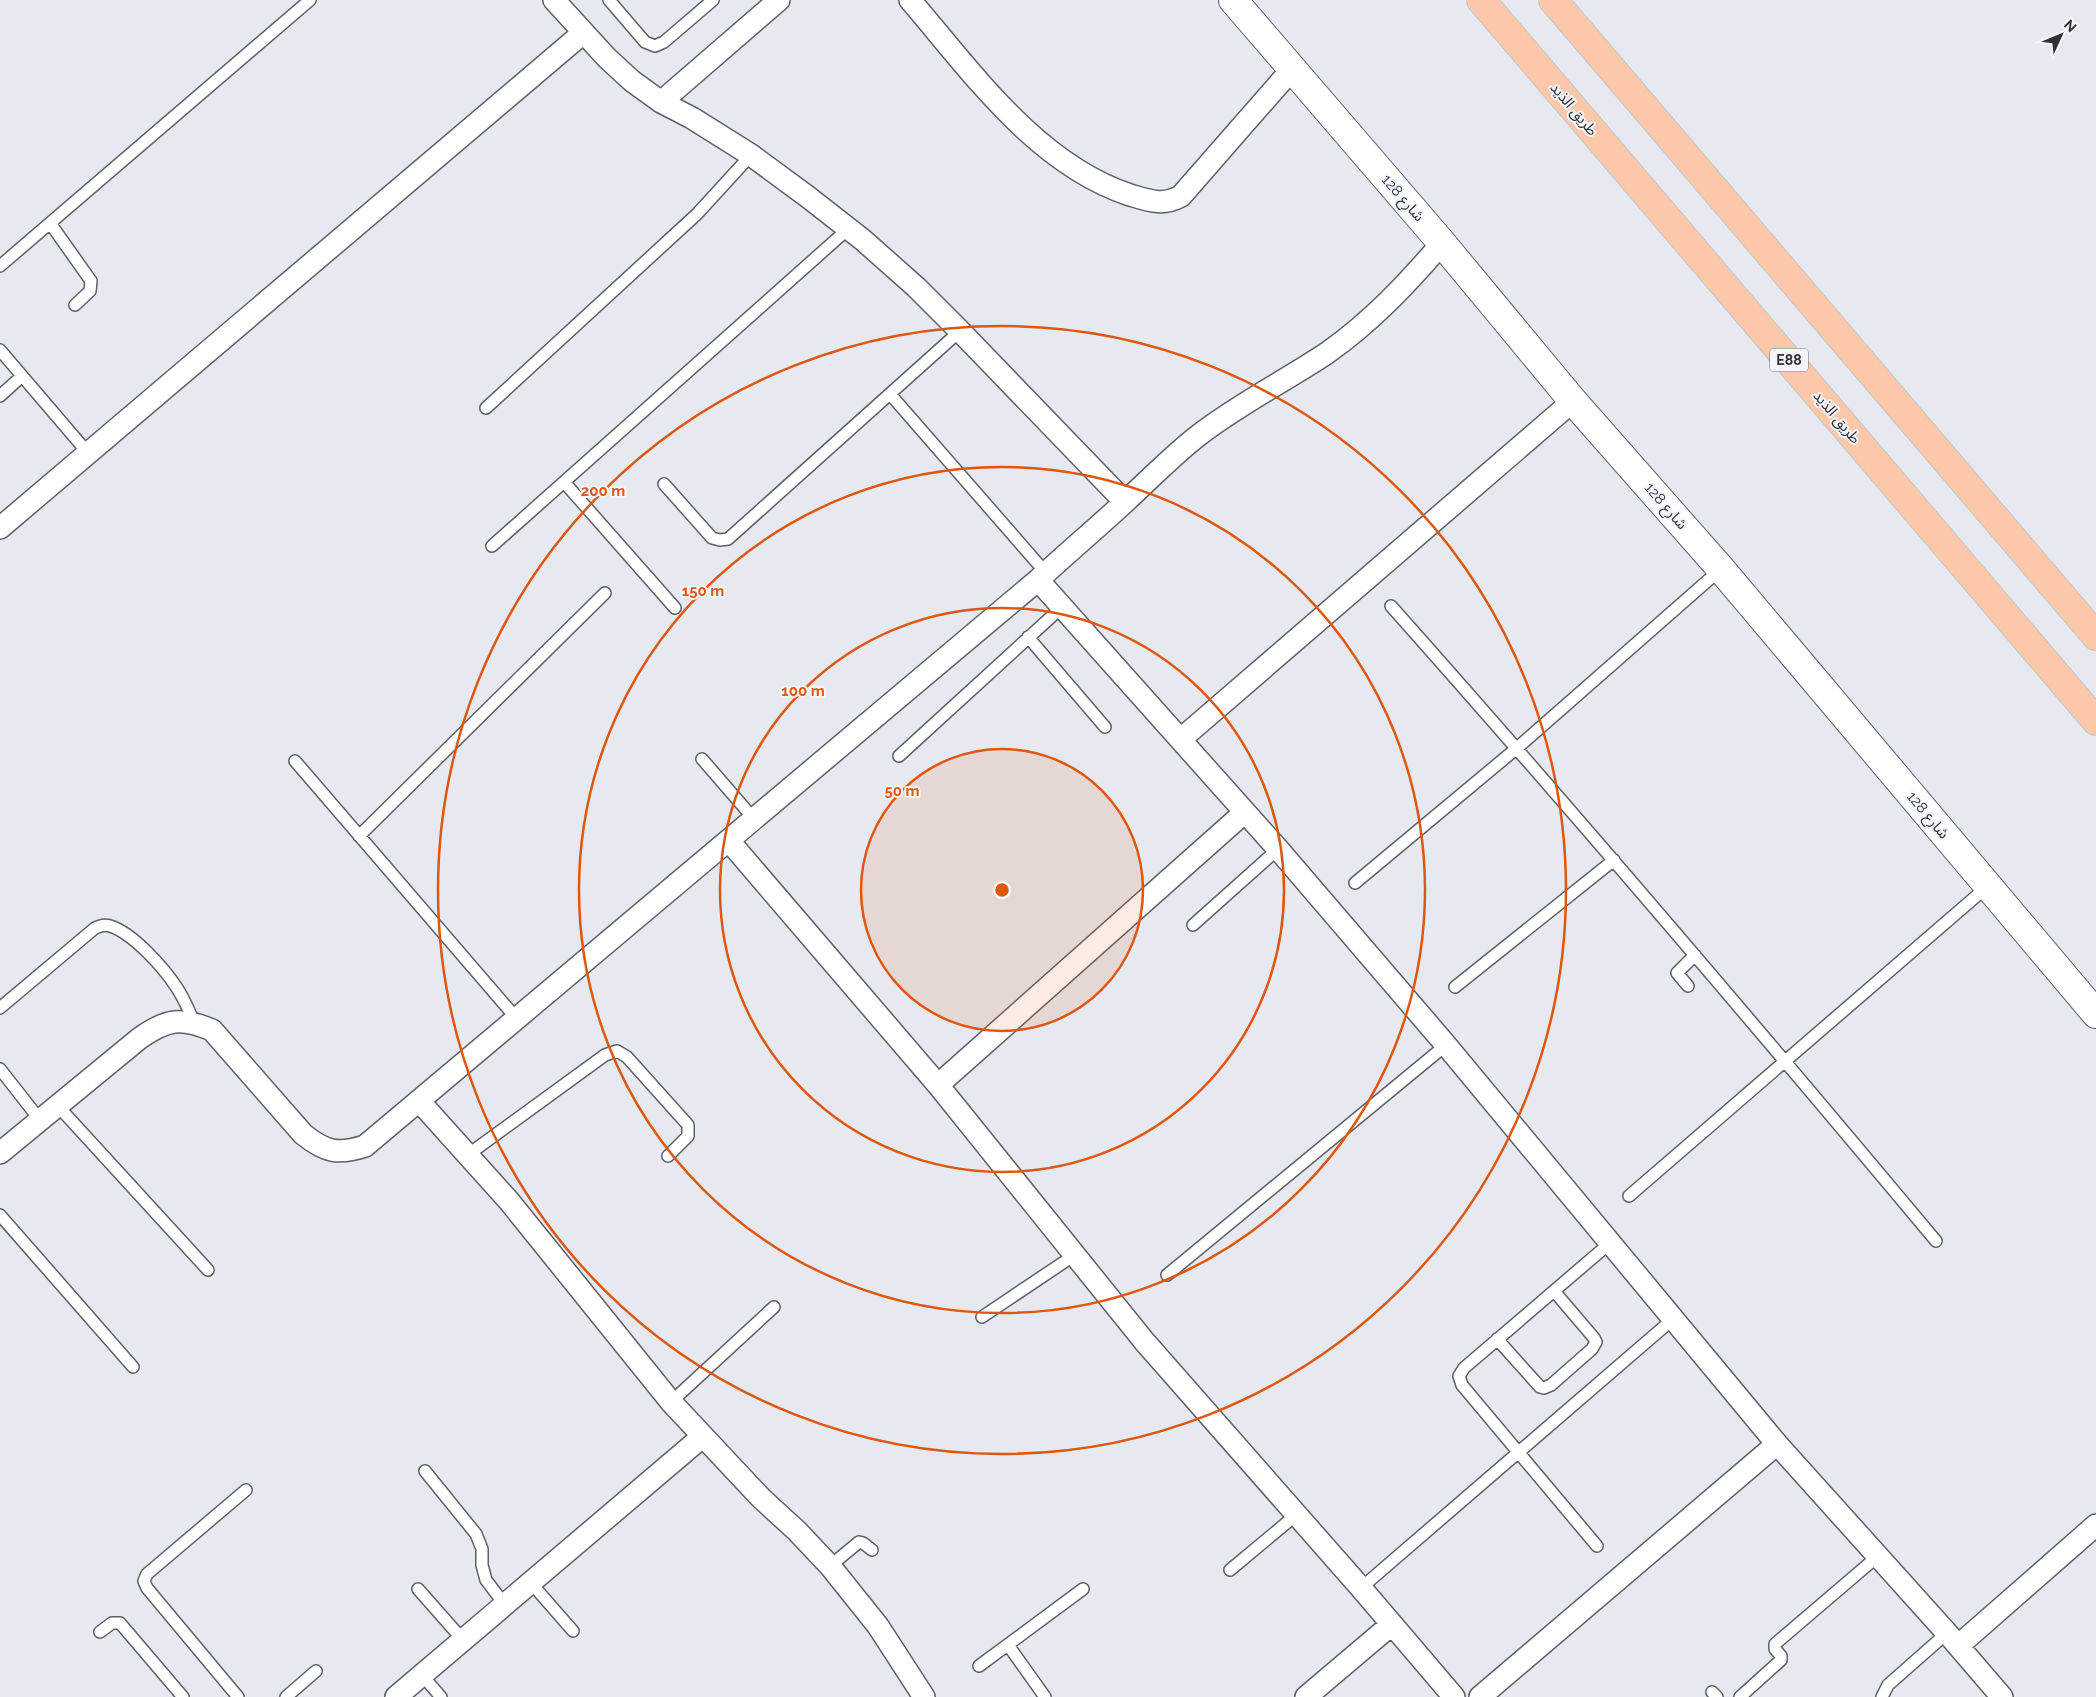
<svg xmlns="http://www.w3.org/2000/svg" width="2096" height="1697" font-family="Raleway,'Noto Sans Arabic',sans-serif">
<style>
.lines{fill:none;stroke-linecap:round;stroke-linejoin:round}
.lane-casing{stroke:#5d6065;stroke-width:14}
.street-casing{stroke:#5d6065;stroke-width:24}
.secondary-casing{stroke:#5d6065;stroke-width:30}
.highway-casing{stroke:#c5c6c6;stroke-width:30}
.lane{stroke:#fff;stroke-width:11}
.street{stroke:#fff;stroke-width:21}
.secondary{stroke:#fff;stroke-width:28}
.highway{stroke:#fcc8a9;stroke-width:28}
.ring{fill:none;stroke:#df570e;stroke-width:2.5}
.labels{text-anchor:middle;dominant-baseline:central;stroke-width:4;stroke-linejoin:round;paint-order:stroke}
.shield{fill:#f3f7fd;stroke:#6b6d71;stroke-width:1}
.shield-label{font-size:14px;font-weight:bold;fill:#313235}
.street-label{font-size:15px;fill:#313235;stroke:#f3f7fd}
.centre{fill:#df570e;stroke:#f3f7fd;stroke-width:2.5}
.ring-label{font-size:15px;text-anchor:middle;font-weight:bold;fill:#df570e;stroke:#f3f7fd;stroke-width:4;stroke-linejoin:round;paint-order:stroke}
</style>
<rect width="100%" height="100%" fill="#e6eaf0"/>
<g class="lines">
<defs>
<path id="lane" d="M 609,0 L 645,42 L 655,46 L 664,42 L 713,0
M 50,223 L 91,281 L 90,291 L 75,305
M 0,266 L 310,0
M 0,350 L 88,453
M 890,394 L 1046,573
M 0,396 L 22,376
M 486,408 L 697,214 L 751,155
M 564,482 L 675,608
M 664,484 L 712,538 L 720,540 L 728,539 L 960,331
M 492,546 L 848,229
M 1391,606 C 1576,814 1757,1027 1936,1241
M 1028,637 L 1105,727
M 899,756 L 1062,607
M 702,759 L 754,819
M 295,761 L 517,1019
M 359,836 L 605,593
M 1355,883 L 1517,748 L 1721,569
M 1193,925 L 1278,849
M 1688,986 L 1677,973 L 1695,955
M 1455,987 L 1614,860
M 0,1008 L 95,928 C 100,926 104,924 110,926 C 133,933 164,968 177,988 C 184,999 189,1010 194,1023
M 0,1069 L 40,1120
M 57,1105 L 208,1270
M 469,1154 L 605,1055 L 617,1051 L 627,1057 L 688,1125 L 688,1136 L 668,1156
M 1629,1196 L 1988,886
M 0,1215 L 133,1367
M 1167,1275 L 1446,1045
M 982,1317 L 1073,1256
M 1497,1339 L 1540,1387 L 1544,1388 L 1551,1385 L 1592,1349 L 1596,1342 L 1594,1338 L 1554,1291
M 671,1402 L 774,1307
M 425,1471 L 476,1534 L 482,1549 L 482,1565 L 486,1580 L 505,1605
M 1597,1546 L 1462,1385 L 1459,1376 L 1464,1368 L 1610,1243
M 830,1566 L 859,1542 L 863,1543 L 872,1550
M 1230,1570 L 1296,1515
M 531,1583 L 573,1631
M 1361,1588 L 1673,1319
M 418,1589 L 463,1640
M 100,1632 L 112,1623 L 120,1623 L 183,1697
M 1008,1645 L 1045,1697
M 979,1666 L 1083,1589
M 422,1675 L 441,1697
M 1712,1692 L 1717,1697
M 238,1697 L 147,1588 L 144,1581 L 147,1574 L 246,1490
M 286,1697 L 316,1671
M 1740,1697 L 1781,1660 L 1781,1656 L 1775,1649 L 1775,1644 L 1878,1556
M 1882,1697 L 1888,1685 L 1947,1633"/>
<path id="street" d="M 554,0 L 607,58 L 632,81 L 661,102 L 692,118 L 751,155 L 808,197 L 863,240 L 916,287 L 960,331 L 1125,502
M 910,0 C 972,72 1036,164 1130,195 C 1150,201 1163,206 1181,196 L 1292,69
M 661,102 L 779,0
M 0,528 L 583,33
M 1038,580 L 1278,849 L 1446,1045 L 1777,1444 L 1947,1633 L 2002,1697
M 1181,739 L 1573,401
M 729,841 L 938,1085 L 1144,1341 L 1361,1588 L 1454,1697
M 938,1085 L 1245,812
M 420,1102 L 509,1201 L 671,1402 L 761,1498 L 797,1531 L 830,1566 L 878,1626 L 924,1697
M 0,1153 L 140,1038 C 167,1019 181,1017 212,1030 L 303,1134 C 325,1152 338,1155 365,1146 L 1038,580 C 1067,553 1097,528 1126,501 C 1150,479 1173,455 1199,435 C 1239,404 1285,381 1327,353 C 1371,322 1407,284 1442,243
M 1958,1646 L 2096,1525
M 396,1697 L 702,1437
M 1306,1697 L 1391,1625
M 1480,1697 L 1777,1444"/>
<path id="secondary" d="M 1233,0 L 1442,243 L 1573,401 L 1721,569 L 2096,1014"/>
<path id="highway" d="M 1481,0 L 2096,721
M 1553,0 L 2096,636"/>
</defs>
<use href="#lane" class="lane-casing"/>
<use href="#street" class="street-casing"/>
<use href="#secondary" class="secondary-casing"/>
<use href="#highway" class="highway-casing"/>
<use href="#lane" class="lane"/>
<use href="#street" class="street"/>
<use href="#secondary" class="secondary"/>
<use href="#highway" class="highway"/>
</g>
<circle cx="1002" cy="890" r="141" fill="#df570e" fill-opacity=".12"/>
<g class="ring">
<circle cx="1002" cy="890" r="141"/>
<circle cx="1002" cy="890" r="282"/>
<circle cx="1002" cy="890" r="423"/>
<circle cx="1002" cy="890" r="564"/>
</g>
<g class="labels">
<rect class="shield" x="1770" y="348.5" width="38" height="23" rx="4"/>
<g class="shield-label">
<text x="1789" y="360">E88</text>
</g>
<g class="street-label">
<text transform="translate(1574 109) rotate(50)">طريق الذيد</text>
<text transform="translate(1403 198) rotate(49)">شارع 128</text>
<text transform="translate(1837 417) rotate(50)">طريق الذيد</text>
<text transform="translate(1666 506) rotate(49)">شارع 128</text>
<text transform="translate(1928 815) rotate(50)">شارع 128</text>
</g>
</g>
<circle cx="1002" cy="890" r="8" class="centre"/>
<g class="ring-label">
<text x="603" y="496">200 m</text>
<text x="703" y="596">150 m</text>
<text x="803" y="696">100 m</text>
<text x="902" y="796">50 m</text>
</g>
<g transform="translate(2061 35) rotate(46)" stroke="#f3f7fd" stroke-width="4" paint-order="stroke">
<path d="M0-4L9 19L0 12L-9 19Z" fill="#313235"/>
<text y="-8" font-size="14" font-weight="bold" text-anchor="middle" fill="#313235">N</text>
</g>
</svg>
